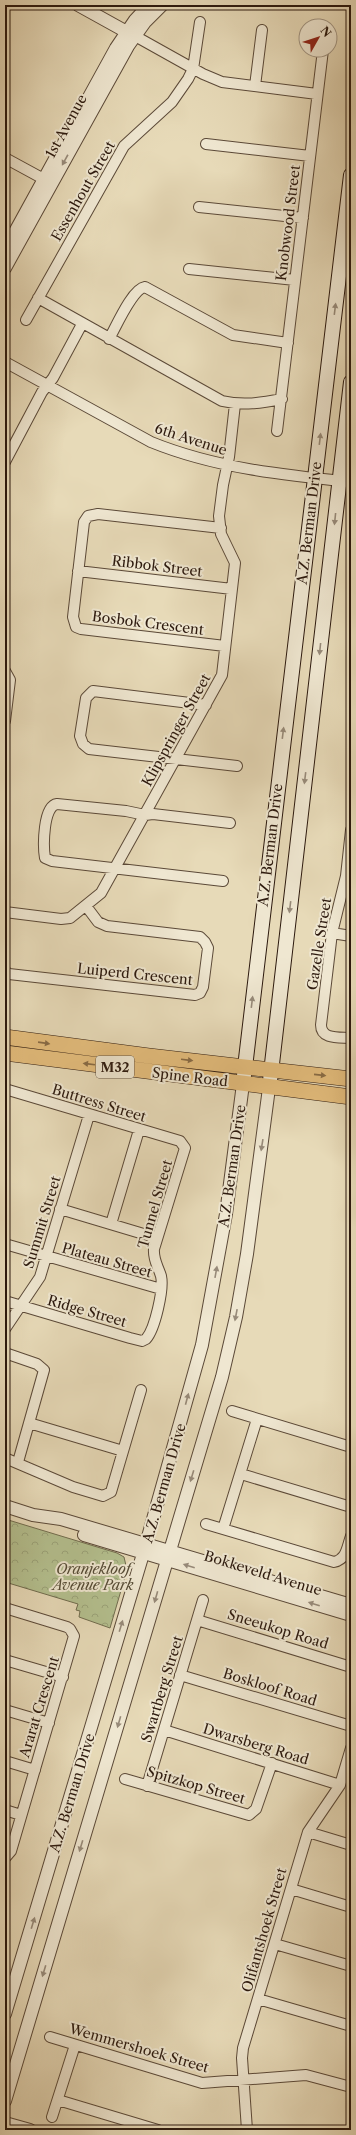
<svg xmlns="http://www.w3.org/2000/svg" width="356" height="2135" font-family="'Libre Caslon Text',serif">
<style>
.park{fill:url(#park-crowns);stroke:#706c4e}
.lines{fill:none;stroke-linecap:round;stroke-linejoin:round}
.minor-casing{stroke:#5b4938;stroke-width:12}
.tertiary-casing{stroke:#5b4938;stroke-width:14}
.secondary-casing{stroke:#2c190e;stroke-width:16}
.primary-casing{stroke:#2c190e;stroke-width:16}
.minor{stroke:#efe7d1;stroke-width:10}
.tertiary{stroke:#efe7d1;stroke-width:12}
.secondary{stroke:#efe7d1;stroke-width:14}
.primary{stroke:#e4bd7c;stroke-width:15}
.oneway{fill:#978a79}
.oneway2{fill:#886b45}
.labels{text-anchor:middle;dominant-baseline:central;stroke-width:4;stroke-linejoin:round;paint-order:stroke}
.shield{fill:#efe7d1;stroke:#665748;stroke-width:1}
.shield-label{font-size:13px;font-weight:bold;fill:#2c190e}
.street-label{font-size:14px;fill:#2c190e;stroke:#efe7d1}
.park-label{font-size:14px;font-style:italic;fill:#554b35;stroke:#efe7d1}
</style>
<defs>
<pattern id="park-crowns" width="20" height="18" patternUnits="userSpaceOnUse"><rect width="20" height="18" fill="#b4c08f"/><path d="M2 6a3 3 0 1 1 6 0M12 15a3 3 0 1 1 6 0" fill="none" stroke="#9ba47a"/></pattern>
</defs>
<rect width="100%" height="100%" fill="#e7dab8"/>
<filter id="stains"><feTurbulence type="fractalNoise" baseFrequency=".005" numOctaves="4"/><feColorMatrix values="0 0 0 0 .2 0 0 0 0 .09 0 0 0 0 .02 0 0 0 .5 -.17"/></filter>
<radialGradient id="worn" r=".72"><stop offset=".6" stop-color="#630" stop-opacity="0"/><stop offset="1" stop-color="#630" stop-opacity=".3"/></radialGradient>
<path class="park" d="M 5,1519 L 117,1553 L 124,1557 L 127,1570 L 110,1628 L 79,1617 L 80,1611 L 76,1610 L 78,1604 L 5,1582 Z"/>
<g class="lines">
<defs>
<path id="minor" d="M 135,36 L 203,74 L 222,82 L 317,94
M 255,86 L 262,30
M 206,144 L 310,156
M 5,158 L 51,183
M 199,207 L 303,218
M 189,269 L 295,280
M 38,298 L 222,401 C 243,406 261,403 282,399
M 26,320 L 124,146 L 172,102 L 188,79 L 193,69 L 200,22
M 109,339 C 116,327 132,289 145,287 L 233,335 L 288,343
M 5,362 L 151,442 C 215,468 283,475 351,482
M 277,431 L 323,50
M 5,462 L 42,392 L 53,378 L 82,324
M 221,528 L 98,514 L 88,516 L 84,522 L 73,617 L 76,627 L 81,629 L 225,646
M 78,571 L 232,589
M 5,671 L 10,680 L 5,721
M 206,705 L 93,691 L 86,698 L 80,736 L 83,744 L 89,749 L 237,766
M 351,830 L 346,876 L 332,933 L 321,1025 C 321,1040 340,1037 351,1038
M 223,881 L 52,861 L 45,858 C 43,846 43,806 57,804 L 126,811 L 145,815 L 153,814 L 230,823
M 5,912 L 61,919 L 70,918 L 101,893 L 222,675 L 235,563 L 221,534 L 219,516 L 223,485 L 229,457 L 235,404
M 332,933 L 351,936
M 5,971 L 9,974 L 195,995 L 200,993 L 203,987 L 208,948 L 205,942 L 200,937 L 107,926 L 98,922 L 86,906
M 5,1089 L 180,1141 L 185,1148 L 154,1249 C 153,1260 158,1266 161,1276 C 164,1289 155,1329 146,1339 L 142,1341 L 130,1338 L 5,1301
M 60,1209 L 157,1238
M 111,1224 L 139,1130
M 5,1244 L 161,1289
M 5,1329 L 40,1277 L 89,1115
M 5,1353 L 37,1364 L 44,1370 L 18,1462
M 232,1411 L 351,1447
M 29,1423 L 123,1451
M 5,1458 L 73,1487 L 103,1496 L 111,1492 L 141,1390
M 241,1474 L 351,1507
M 206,1524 L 334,1562 C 347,1559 347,1547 351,1536
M 223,1529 L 257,1419
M 5,1608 L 67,1627 L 70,1629 L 74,1636 L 11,1851 L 5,1858
M 197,1620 L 351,1667
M 5,1660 L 63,1677
M 180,1675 L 351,1726
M 5,1710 L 49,1723
M 164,1730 L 340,1785
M 5,1761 L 35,1770
M 125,1779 L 249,1815 L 256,1809 L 272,1763
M 147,1786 L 203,1600
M 5,1810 L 21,1815
M 308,1832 L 351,1845
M 291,1889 L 351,1907
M 275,1944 L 351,1966
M 258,1999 L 351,2026
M 50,2037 L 202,2083 L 306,2075 L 351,2087
M 58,2100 L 158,2130
M 52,2117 L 75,2045
M 247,2130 L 242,2058 L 243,2048 L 308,1832 L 340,1785 L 351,1748"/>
<path id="tertiary" d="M 78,5 L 134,36
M 5,250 L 116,48 L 135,20 L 149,5
M 5,268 L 128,46 L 145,22 L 162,5
M 5,1506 L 33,1515 L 61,1519 L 351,1605
M 84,1535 L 351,1615
M 5,2014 L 146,1544 L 202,1345 L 226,1214 L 243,1084
M 5,2101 L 222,1377 L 236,1317 L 247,1254 L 269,1088
M 5,2123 L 30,2130"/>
<path id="secondary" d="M 270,1081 L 351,382
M 243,1084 L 351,175"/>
<path id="primary" d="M 5,1037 L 149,1056 L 351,1079
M 5,1053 L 351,1097"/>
</defs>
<use href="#minor" class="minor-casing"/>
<use href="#tertiary" class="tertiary-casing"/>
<use href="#secondary" class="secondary-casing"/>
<use href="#primary" class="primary-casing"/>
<use href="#minor" class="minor"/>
<use href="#tertiary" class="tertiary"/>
<use href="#secondary" class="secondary"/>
<use href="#primary" class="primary"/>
</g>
<defs><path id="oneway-solid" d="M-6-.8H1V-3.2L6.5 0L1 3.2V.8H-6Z"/></defs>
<g class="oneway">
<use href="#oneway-solid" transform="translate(65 160) rotate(119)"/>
<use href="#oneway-solid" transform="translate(335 309) rotate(-83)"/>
<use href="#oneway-solid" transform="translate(320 439) rotate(-83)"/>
<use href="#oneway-solid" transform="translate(335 519) rotate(96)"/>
<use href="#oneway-solid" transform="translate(320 649) rotate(96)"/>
<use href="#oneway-solid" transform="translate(283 733) rotate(-83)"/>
<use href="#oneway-solid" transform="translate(305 778) rotate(97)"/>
<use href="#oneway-solid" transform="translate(290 907) rotate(97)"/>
<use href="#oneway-solid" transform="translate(252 1002) rotate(-83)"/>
<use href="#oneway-solid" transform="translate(262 1145) rotate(99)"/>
<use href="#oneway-solid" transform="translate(216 1272) rotate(-80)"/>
<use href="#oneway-solid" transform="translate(236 1315) rotate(101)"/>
<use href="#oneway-solid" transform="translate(187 1399) rotate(-75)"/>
<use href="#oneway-solid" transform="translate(192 1476) rotate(107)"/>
<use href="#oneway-solid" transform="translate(189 1566) rotate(-163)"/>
<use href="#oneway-solid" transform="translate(156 1597) rotate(106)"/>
<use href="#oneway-solid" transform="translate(314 1604) rotate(-163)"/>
<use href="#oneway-solid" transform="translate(121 1626) rotate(-73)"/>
<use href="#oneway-solid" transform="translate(119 1722) rotate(106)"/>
<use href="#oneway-solid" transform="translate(81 1846) rotate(107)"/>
<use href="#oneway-solid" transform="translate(33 1923) rotate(-73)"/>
<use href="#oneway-solid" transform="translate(44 1971) rotate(107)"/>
</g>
<g class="oneway2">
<use href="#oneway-solid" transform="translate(44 1043) rotate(8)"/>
<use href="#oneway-solid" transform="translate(187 1060) rotate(7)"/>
<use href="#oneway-solid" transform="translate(89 1064) rotate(-173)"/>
<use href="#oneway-solid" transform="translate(320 1075) rotate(6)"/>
</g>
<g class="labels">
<rect class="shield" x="96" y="1056" width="38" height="22" rx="3"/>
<g class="shield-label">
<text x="115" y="1067">M32</text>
</g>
<g class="street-label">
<text transform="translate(66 126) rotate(-61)">1st Avenue</text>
<text transform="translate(83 191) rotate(-60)">Essenhout Street</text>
<text transform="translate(288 223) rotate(-83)">Knobwood Street</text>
<text transform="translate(191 439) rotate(18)">6th Avenue</text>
<text transform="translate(309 523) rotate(-83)">A.Z. Berman Drive</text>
<text transform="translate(157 566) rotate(7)">Ribbok Street</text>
<text transform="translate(148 623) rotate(7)">Bosbok Crescent</text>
<text transform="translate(176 730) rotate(-61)">Klipspringer Street</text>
<text transform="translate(270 845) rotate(-83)">A.Z. Berman Drive</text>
<text transform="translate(319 944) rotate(-81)">Gazelle Street</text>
<text transform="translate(135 974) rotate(6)">Luiperd Crescent</text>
<text transform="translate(190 1077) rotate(7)">Spine Road</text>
<text transform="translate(99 1103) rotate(17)">Buttress Street</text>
<text transform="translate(232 1166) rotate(-82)">A.Z. Berman Drive</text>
<text transform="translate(155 1204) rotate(-74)">Tunnel Street</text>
<text transform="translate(42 1222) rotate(-73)">Summit Street</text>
<text transform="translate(107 1260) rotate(16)">Plateau Street</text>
<text transform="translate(87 1311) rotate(16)">Ridge Street</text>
<text transform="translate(164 1483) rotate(-74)">A.Z. Berman Drive</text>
<text transform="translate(263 1573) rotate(17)">Bokkeveld Avenue</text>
<text transform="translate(278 1629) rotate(17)">Sneeukop Road</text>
<text transform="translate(270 1687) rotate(17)">Boskloof Road</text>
<text transform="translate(162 1689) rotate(-73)">Swartberg Street</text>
<text transform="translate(39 1707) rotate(-73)">Ararat Crescent</text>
<text transform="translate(256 1744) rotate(17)">Dwarsberg Road</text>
<text transform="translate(196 1785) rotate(16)">Spitzkop Street</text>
<text transform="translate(72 1793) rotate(-73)">A.Z. Berman Drive</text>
<text transform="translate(264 1930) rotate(-74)">Olifantshoek Street</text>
<text transform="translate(139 2048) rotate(16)">Wemmershoek Street</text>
</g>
<g class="park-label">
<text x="93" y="1569">Oranjekloof<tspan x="93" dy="16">Avenue Park</tspan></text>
</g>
</g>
<rect width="356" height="2135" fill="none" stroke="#e7dab8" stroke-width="20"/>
<rect x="6" y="6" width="344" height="2123" fill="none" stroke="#2c190e" stroke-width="2"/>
<rect x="10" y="10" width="336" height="2115" fill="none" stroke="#2c190e"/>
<g transform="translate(318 38) rotate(51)"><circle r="19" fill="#efe7d1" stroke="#a19583"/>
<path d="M0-3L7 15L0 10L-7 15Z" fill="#8f2418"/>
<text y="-6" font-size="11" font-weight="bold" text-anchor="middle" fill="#2c190e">N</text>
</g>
<rect width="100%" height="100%" filter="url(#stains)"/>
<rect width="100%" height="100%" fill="url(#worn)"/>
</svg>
